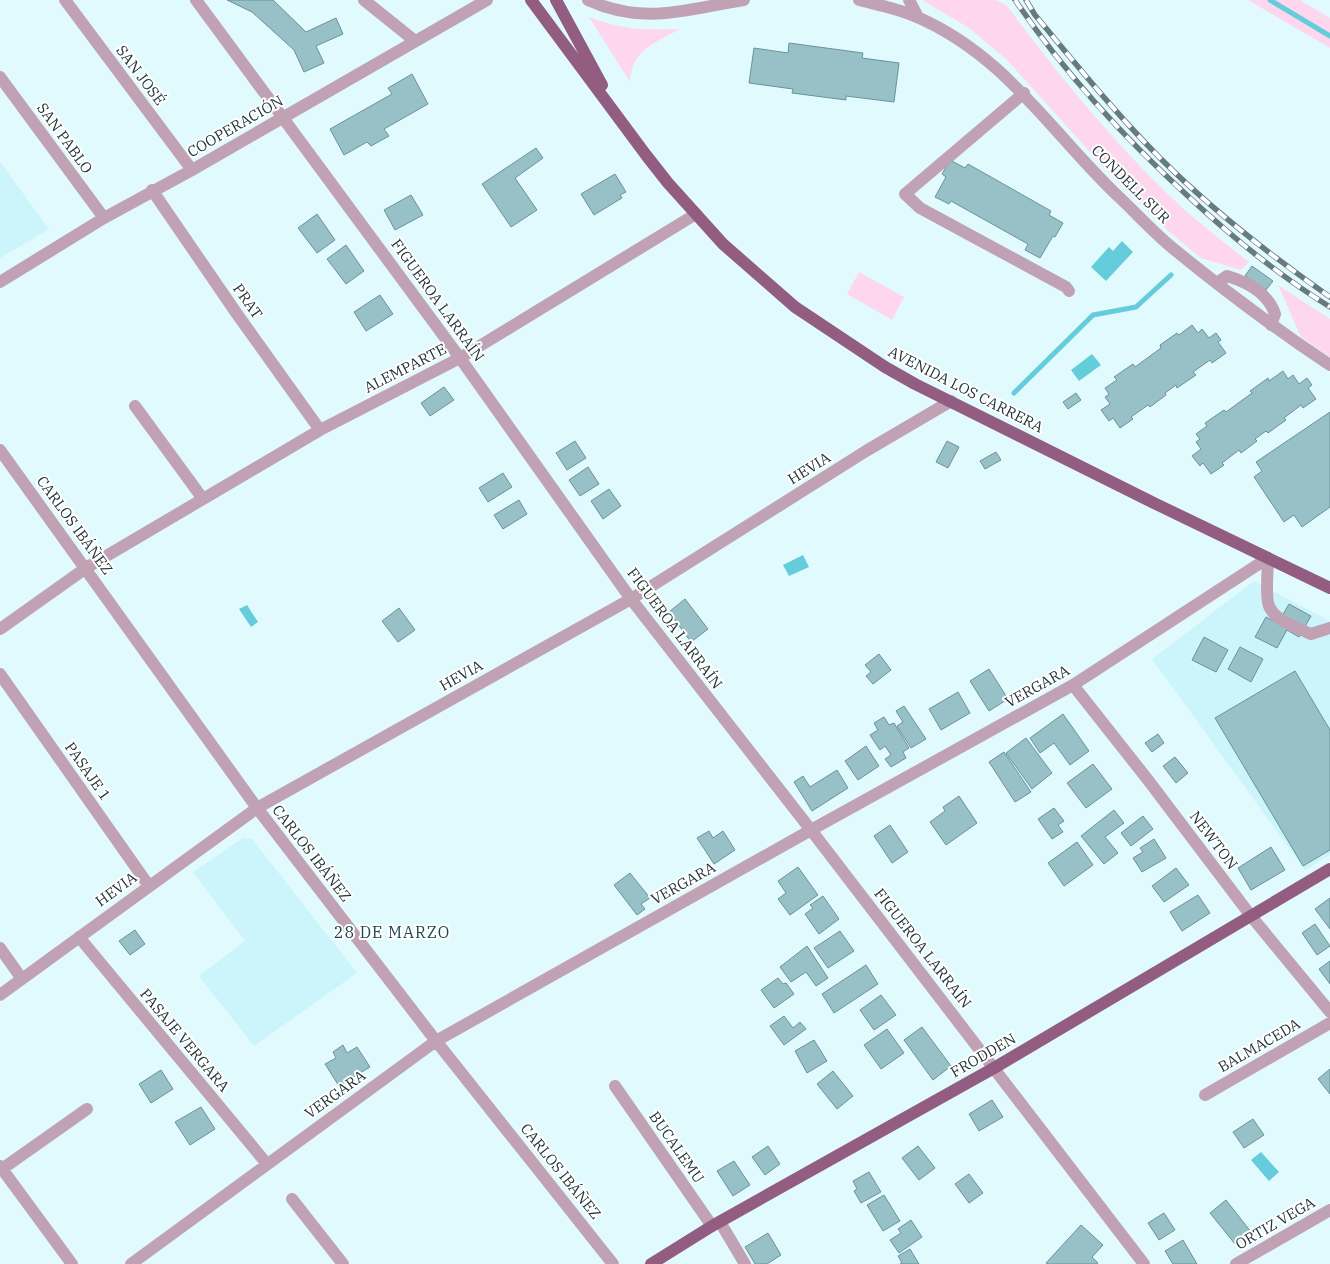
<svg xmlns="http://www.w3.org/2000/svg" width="1330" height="1264" font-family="'IBM Plex Serif',serif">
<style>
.built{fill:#cbf5fb}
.green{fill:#fed7ef}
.water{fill:#64ccdb}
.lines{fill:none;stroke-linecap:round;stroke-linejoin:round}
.stream{stroke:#64ccdb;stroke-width:5}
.building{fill:#97c0c7;stroke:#6a9399}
.minor{stroke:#c1a2b5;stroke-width:12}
.major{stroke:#925d80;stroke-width:12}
.rail-casing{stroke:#677b7e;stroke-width:5.5}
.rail{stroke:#fff;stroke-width:4;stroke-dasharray:11;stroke-linecap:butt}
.labels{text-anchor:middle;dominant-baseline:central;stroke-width:4;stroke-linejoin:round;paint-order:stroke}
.street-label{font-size:15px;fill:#253638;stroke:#fff}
.neighbourhood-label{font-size:16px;letter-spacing:1px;fill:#1f464b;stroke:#fff}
</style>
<rect width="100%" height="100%" fill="#e1fafe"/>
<path class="built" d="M 0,162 L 49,229 L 0,258 Z
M 1254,581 L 1330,621 L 1330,855 L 1305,870 L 1152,659 Z
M 243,838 L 252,839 L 357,973 L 254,1046 L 199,976 L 245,941 L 193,872 Z"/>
<path class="green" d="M 922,0 L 996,0 L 1007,6 C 1058,74 1111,140 1173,199 C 1196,221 1223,241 1249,262 L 1241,270 L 1201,258 L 1168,231 L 1107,171 L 1007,60 L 969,28 Z
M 1248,0 L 1300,0 L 1330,18 L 1330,48 Z
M 589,17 C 624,30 643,30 680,29 C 655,43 631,50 630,82 Z
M 859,272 L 904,297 L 892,320 L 847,294 Z
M 1278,285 L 1330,319 L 1330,357 L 1301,337 Z"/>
<path class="water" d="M 1122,241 L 1133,252 L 1106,281 L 1091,267 L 1109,247 L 1113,251 Z
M 1092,354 L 1101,365 L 1079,381 L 1071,370 Z
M 803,555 L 809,567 L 789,576 L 783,565 Z
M 247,605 L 258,622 L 251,627 L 239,609 Z
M 1261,1152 L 1279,1172 L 1269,1181 L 1251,1160 Z"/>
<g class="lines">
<path class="stream" d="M 1270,0 L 1330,36
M 1014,393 L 1093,315 L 1136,307 L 1171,275"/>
</g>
<path class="building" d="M 227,0 L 273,0 L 306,32 L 336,18 L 343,34 L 316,46 L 324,63 L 304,72 L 294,50 L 252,12 Z
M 789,43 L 863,53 L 862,58 L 899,63 L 894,102 L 846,96 L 846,100 L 792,93 L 793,89 L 749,83 L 754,48 L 788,53 Z
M 412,74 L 428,104 L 384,129 L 389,136 L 371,146 L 367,142 L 344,155 L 330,129 L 392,94 L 388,88 Z
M 536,148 L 543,158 L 515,178 L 537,210 L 511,227 L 482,184 Z
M 950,160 L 965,168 L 968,164 L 1051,211 L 1049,215 L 1063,223 L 1055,237 L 1053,236 L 1040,258 L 1025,250 L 1028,244 L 951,201 L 949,204 L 935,197 L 946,177 L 942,174 Z
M 615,174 L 626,192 L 620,195 L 622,198 L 594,215 L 581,194 Z
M 411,195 L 423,215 L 395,230 L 384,210 Z
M 317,214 L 335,240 L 317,253 L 298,228 Z
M 346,245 L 364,271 L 346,284 L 327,259 Z
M 1252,266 L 1273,281 L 1266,290 L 1245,276 Z
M 380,295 L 393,314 L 366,331 L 354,312 Z
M 1192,325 L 1198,333 L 1202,329 L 1209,338 L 1216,333 L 1221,340 L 1218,342 L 1226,353 L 1212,363 L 1210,360 L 1193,372 L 1196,375 L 1177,388 L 1176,385 L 1165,393 L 1166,395 L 1150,407 L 1148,405 L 1131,417 L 1133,419 L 1120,428 L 1113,418 L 1109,421 L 1101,410 L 1110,404 L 1105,397 L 1109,394 L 1105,388 L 1117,380 L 1114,377 L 1133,364 L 1135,367 L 1161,348 L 1160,345 L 1177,333 L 1179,335 Z
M 1283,371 L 1288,379 L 1293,375 L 1299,384 L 1307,378 L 1312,385 L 1308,388 L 1316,399 L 1303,408 L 1301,405 L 1284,418 L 1286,420 L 1268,433 L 1266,431 L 1255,439 L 1257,441 L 1241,453 L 1239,450 L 1222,463 L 1224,465 L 1211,474 L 1203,463 L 1200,466 L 1192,456 L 1201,449 L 1196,442 L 1200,439 L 1196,434 L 1207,426 L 1205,423 L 1224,410 L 1226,412 L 1252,393 L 1250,391 L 1268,378 L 1269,381 Z
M 444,387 L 454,400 L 430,416 L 421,403 Z
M 1076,393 L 1081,400 L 1068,409 L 1063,402 Z
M 1330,412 L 1330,507 L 1302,527 L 1294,515 L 1284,522 L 1254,477 L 1262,471 L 1256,462 Z
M 575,441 L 586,458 L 567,470 L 556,453 Z
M 947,441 L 959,447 L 948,468 L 936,462 Z
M 996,452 L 1001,460 L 985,469 L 980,461 Z
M 588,467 L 599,484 L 580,496 L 569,480 Z
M 503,473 L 512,487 L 488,502 L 479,488 Z
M 609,489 L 621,506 L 603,519 L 591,501 Z
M 519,500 L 527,514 L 503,529 L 494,515 Z
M 685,599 L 708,629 L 691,642 L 669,612 Z
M 1289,604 L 1311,616 L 1299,637 L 1287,630 L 1277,648 L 1255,637 L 1266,617 L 1278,623 Z
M 399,608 L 415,630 L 398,642 L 382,621 Z
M 1204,637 L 1228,650 L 1216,672 L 1192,660 Z
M 1240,647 L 1263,659 L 1251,682 L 1228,669 Z
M 879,654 L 891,670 L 873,684 L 866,676 L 871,672 L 865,665 Z
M 989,669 L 1008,699 L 989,711 L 970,681 Z
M 1295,671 L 1330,730 L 1330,850 L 1303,866 L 1215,718 Z
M 958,692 L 970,713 L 941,730 L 929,709 Z
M 904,706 L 926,739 L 911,748 L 897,726 L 903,722 L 896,711 Z
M 1063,714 L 1089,751 L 1070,765 L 1054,743 L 1040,753 L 1030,738 Z
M 884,717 L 889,725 L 894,723 L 909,748 L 903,752 L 906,758 L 891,767 L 885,759 L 891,755 L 885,746 L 880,750 L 870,735 L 878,730 L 874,723 Z
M 1158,734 L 1164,743 L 1152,752 L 1145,743 Z
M 1026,738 L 1052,773 L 1032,789 L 1006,753 Z
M 866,746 L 879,766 L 858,780 L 845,761 Z
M 1004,752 L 1031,792 L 1015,802 L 989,762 Z
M 1175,757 L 1188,773 L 1176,783 L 1163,766 Z
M 1093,764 L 1112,789 L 1086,808 L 1067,783 Z
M 837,770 L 848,788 L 812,811 L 794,782 L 803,776 L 810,787 Z
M 959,796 L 977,823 L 946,845 L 930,822 L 945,811 L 943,807 Z
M 1054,808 L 1064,821 L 1058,825 L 1063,832 L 1052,839 L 1038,819 Z
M 1114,810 L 1124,823 L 1105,837 L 1118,853 L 1104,864 L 1081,836 Z
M 1143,816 L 1153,829 L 1131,846 L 1121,833 Z
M 890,825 L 908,852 L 892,863 L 874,836 Z
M 709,831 L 713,838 L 723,831 L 735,850 L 714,864 L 697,838 Z
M 1154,839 L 1166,858 L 1142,872 L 1133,858 L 1143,852 L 1140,848 Z
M 1077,842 L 1093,865 L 1064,886 L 1048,863 Z
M 1271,847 L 1285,870 L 1251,890 L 1238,868 Z
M 798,867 L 818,895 L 790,915 L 778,899 L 786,893 L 778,881 Z
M 1176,868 L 1189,885 L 1164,902 L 1152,886 Z
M 630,873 L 650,898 L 641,904 L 645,909 L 637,915 L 614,885 Z
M 1198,895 L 1210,913 L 1182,931 L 1170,912 Z
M 823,896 L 839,919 L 819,934 L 805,914 L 813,908 L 810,905 Z
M 1330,898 L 1330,929 L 1315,909 Z
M 1315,924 L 1330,946 L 1317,955 L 1302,933 Z
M 135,930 L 145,944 L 130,955 L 119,941 Z
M 840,931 L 854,951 L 828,968 L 814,948 Z
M 807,946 L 828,978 L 816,986 L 806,972 L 791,982 L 780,967 Z
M 1330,961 L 1330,984 L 1319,969 Z
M 866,965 L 878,984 L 834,1013 L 822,994 Z
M 778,978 L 783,984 L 786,983 L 794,994 L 774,1008 L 761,990 Z
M 881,995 L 896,1015 L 874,1030 L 860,1010 Z
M 784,1016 L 793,1028 L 800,1022 L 806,1029 L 784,1045 L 770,1026 Z
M 922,1027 L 951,1066 L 933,1080 L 904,1040 Z
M 887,1029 L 904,1053 L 881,1069 L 864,1045 Z
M 814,1040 L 827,1061 L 807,1073 L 795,1051 Z
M 343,1045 L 347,1053 L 357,1047 L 370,1067 L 339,1086 L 325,1064 L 336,1058 L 333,1052 Z
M 1330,1069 L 1330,1094 L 1318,1079 Z
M 161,1070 L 173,1089 L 151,1103 L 139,1084 Z
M 833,1071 L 853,1096 L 837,1109 L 817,1084 Z
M 992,1100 L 1003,1117 L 979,1131 L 969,1114 Z
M 201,1107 L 215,1129 L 190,1145 L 175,1122 Z
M 1253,1119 L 1264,1135 L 1244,1148 L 1233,1132 Z
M 768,1146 L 780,1164 L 765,1175 L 752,1157 Z
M 918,1146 L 935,1168 L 919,1180 L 902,1158 Z
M 734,1161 L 750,1185 L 733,1196 L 717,1171 Z
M 869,1172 L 881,1192 L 861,1203 L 854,1191 L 857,1189 L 853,1181 Z
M 969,1174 L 983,1193 L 969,1203 L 955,1184 Z
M 884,1195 L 900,1221 L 883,1231 L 867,1205 Z
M 1226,1200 L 1251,1232 L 1235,1244 L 1210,1213 Z
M 1164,1213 L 1175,1230 L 1159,1240 L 1148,1223 Z
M 911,1220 L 922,1237 L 899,1253 L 890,1240 L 901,1233 L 898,1229 Z
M 1081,1225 L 1103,1245 L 1092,1257 L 1098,1263 L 1097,1264 L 1048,1264 L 1046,1263 Z
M 768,1233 L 781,1255 L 767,1264 L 755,1264 L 745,1247 Z
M 1183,1240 L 1197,1264 L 1173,1264 L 1165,1251 Z
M 910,1249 L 919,1264 L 900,1264 L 902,1263 L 898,1256 Z"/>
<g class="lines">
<path class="minor" d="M 65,0 L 192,170
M 196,0 L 460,358 L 631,599 L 811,830 L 1144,1264
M 364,0 L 415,41
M 588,0 C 645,26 687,9 744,0
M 859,0 C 879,5 899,9 917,17 C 1007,56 1052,134 1120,198 C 1138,215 1155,234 1175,250 C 1225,291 1276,329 1330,365
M 909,0 L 918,17
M 0,77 L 104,218
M 1024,93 L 905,194 L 920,208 L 1066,287 L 1069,291
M 152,190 L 237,314 L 320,430
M 0,282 L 104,218 L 192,170 L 487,0
M 1217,283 L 1227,276 C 1247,282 1268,293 1275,314 L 1271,325
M 135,406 L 203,499
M 0,450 L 257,808 L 436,1041 L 613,1264
M 1268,558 C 1268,569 1265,597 1269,606 C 1275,621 1298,628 1311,634 L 1330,628
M 0,629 L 86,568 L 320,430 L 460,358 L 696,214
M 0,674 L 149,886
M 1073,685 L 1148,780 L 1251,916 L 1330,1012
M 79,937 L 267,1164
M 0,948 L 22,979
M 0,995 L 257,808 L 631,599 L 866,451 L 951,401
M 615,1086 L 712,1226
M 1205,1095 L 1330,1023
M 0,1166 L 72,1264
M 2,1169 L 87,1109
M 292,1199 L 343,1264
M 720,1222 L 745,1264
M 131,1264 L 436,1041 L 811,830 L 1073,685 L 1268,558
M 1236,1264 L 1330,1210"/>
<path class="major" d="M 531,0 L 646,155 L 668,183 L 723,244 L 795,307 L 885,367 L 915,384 L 1158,505 L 1330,588
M 556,0 L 602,85
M 651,1264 L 712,1226 L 994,1068 L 1330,869"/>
<defs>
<path id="rail" d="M 1015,0 C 1065,74 1124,138 1190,198 C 1233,238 1280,276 1330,307
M 1026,0 L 1035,15 C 1076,64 1115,113 1160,158 C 1212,210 1270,255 1330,297"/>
</defs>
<use href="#rail" class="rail-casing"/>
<use href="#rail" class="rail"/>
</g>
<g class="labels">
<g class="street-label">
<text transform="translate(141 75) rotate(53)">SAN JOSÉ</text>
<text transform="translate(235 126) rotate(-30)">COOPERACIÓN</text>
<text transform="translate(65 138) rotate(54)">SAN PABLO</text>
<text transform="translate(1131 184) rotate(45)">CONDELL SUR</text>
<text transform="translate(438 300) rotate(54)">FIGUEROA LARRAÍN</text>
<text transform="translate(248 301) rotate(55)">PRAT</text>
<text transform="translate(405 368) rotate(-27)">ALEMPARTE</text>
<text transform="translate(966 389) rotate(27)">AVENIDA LOS CARRERA</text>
<text transform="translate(809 468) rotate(-32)">HEVIA</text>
<text transform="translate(75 525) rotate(54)">CARLOS IBÁÑEZ</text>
<text transform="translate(675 628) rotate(53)">FIGUEROA LARRAÍN</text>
<text transform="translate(461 675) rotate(-29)">HEVIA</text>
<text transform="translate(1037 686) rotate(-29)">VERGARA</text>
<text transform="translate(88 771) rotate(55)">PASAJE 1</text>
<text transform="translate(1214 840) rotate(53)">NEWTON</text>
<text transform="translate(312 853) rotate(52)">CARLOS IBÁÑEZ</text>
<text transform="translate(683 883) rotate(-29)">VERGARA</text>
<text transform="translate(116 889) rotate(-36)">HEVIA</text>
<text transform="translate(923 948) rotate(52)">FIGUEROA LARRAÍN</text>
<text transform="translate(185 1040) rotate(50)">PASAJE VERGARA</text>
<text transform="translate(1259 1045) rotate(-30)">BALMACEDA</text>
<text transform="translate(983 1055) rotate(-30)">FRODDEN</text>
<text transform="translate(335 1094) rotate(-36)">VERGARA</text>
<text transform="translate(677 1147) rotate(55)">BUCALEMU</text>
<text transform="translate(561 1171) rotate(51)">CARLOS IBÁÑEZ</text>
<text transform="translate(1275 1223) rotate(-30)">ORTIZ VEGA</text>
</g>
<g class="neighbourhood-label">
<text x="392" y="932">28 DE MARZO</text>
</g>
</g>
</svg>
